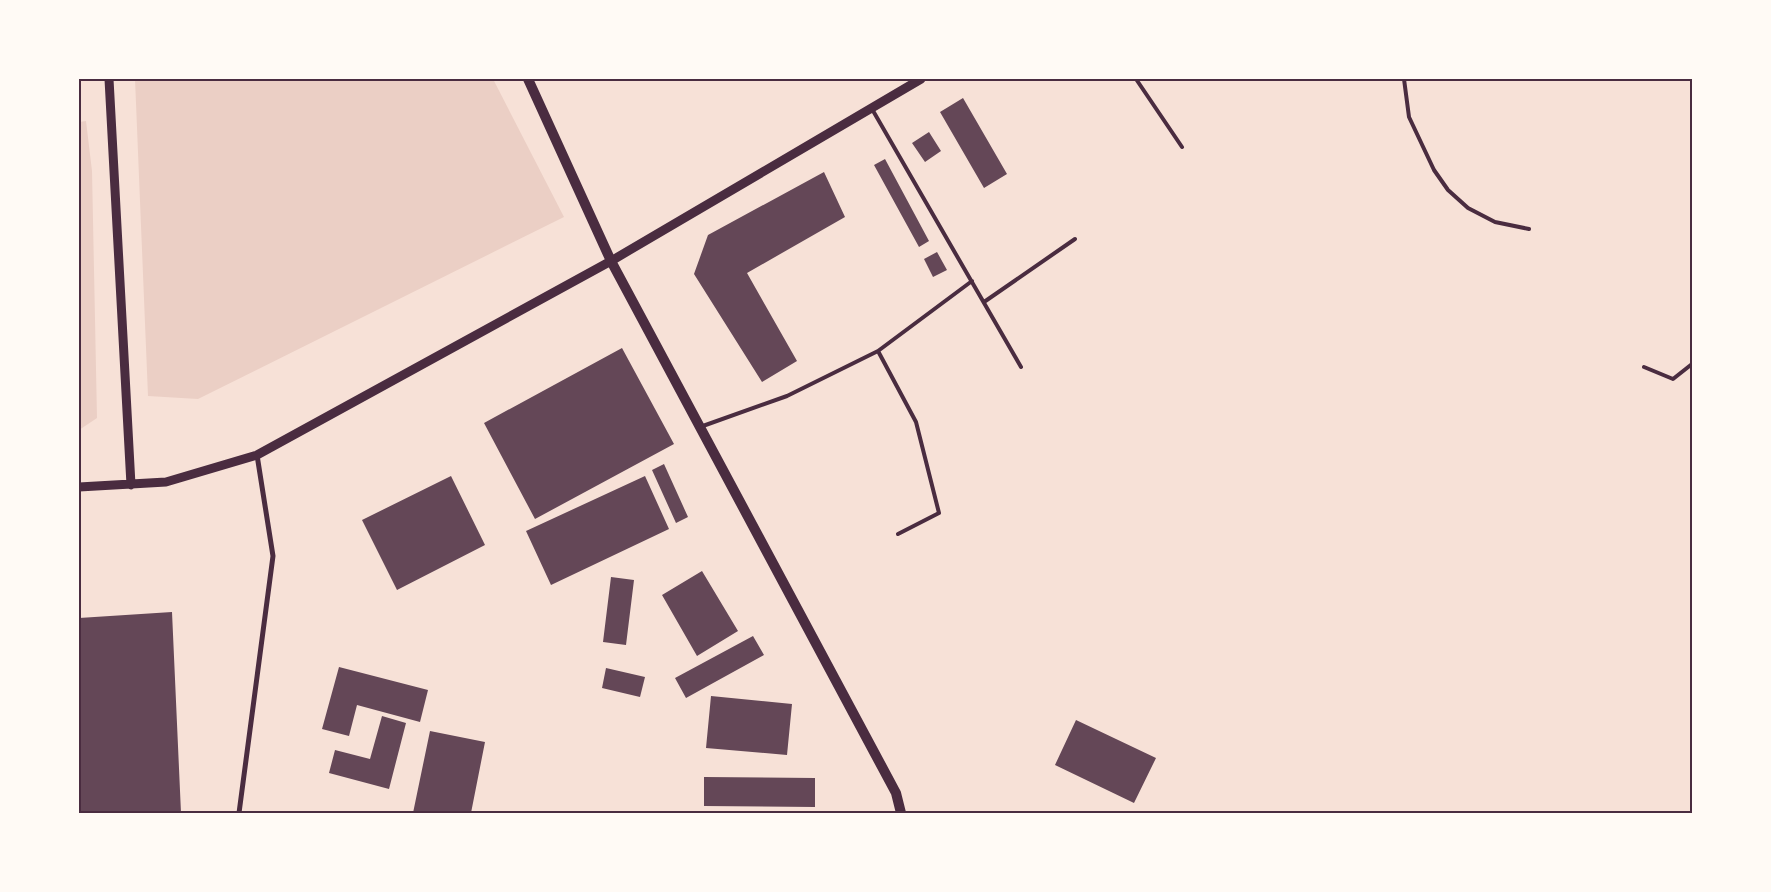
<svg xmlns="http://www.w3.org/2000/svg" width="1771" height="892" font-family="'PT Serif',serif">
<style>
.green{fill:#ebcfc5}
.building{fill:#644757}
.lines{fill:none;stroke-linecap:round;stroke-linejoin:round}
.service{stroke:#4a2c40;stroke-width:4}
.minor{stroke:#4a2c40;stroke-width:5}
.tertiary{stroke:#4a2c40;stroke-width:9}
.secondary{stroke:#4a2c40;stroke-width:10}
.neatline{fill:none;stroke:#4a2c40;stroke-width:2}
</style>
<rect width="100%" height="100%" fill="#f7e1d7"/>
<path class="green" d="M 135,79 L 493,79 L 564,217 L 198,399 L 148,396 Z
M 86,121 L 92,171 L 97,418 L 79,430 L 79,122 Z"/>
<path class="building" d="M 963,98 L 1007,174 L 984,188 L 940,112 Z
M 929,132 L 941,151 L 925,162 L 912,143 Z
M 885,159 L 929,241 L 919,247 L 874,165 Z
M 824,172 L 845,217 L 747,273 L 797,361 L 762,382 L 694,274 L 708,235 Z
M 937,252 L 947,270 L 933,277 L 924,259 Z
M 622,348 L 674,444 L 535,519 L 484,423 Z
M 664,464 L 688,517 L 676,523 L 652,470 Z
M 451,476 L 485,545 L 397,590 L 362,520 Z
M 645,476 L 669,529 L 551,585 L 526,531 Z
M 702,571 L 738,631 L 697,656 L 662,595 Z
M 611,577 L 634,580 L 626,645 L 603,642 Z
M 172,612 L 181,813 L 79,813 L 79,618 Z
M 753,636 L 764,655 L 686,698 L 675,678 Z
M 339,667 L 428,690 L 420,722 L 357,705 L 349,736 L 322,729 Z
M 606,668 L 645,677 L 640,697 L 602,688 Z
M 711,696 L 792,704 L 787,755 L 706,748 Z
M 382,716 L 406,723 L 389,789 L 329,773 L 335,750 L 370,759 Z
M 1076,720 L 1156,758 L 1134,803 L 1055,765 Z
M 430,731 L 485,742 L 471,813 L 413,813 Z
M 704,777 L 815,778 L 815,807 L 704,806 Z"/>
<g class="lines">
<path class="service" d="M 1136,79 L 1182,147
M 1404,79 L 1409,117 L 1434,170 L 1448,190 L 1468,208 L 1495,222 L 1529,229
M 872,109 L 1021,367
M 984,302 L 1075,239
M 878,351 L 916,422 L 939,513 L 898,534
M 1644,367 L 1673,379 L 1692,364
M 700,427 L 787,396 L 878,351 L 972,281"/>
<path class="minor" d="M 239,813 L 273,556 L 257,455"/>
<path class="tertiary" d="M 109,79 L 131,485
M 79,487 L 166,482 L 257,455 L 611,261 L 921,79"/>
<path class="secondary" d="M 528,79 L 611,261 L 896,793 L 901,813"/>
</g>
<rect width="1771" height="892" fill="none" stroke="#fffaf5" stroke-width="160"/>
<rect x="80" y="80" width="1611" height="732" class="neatline"/>
</svg>
